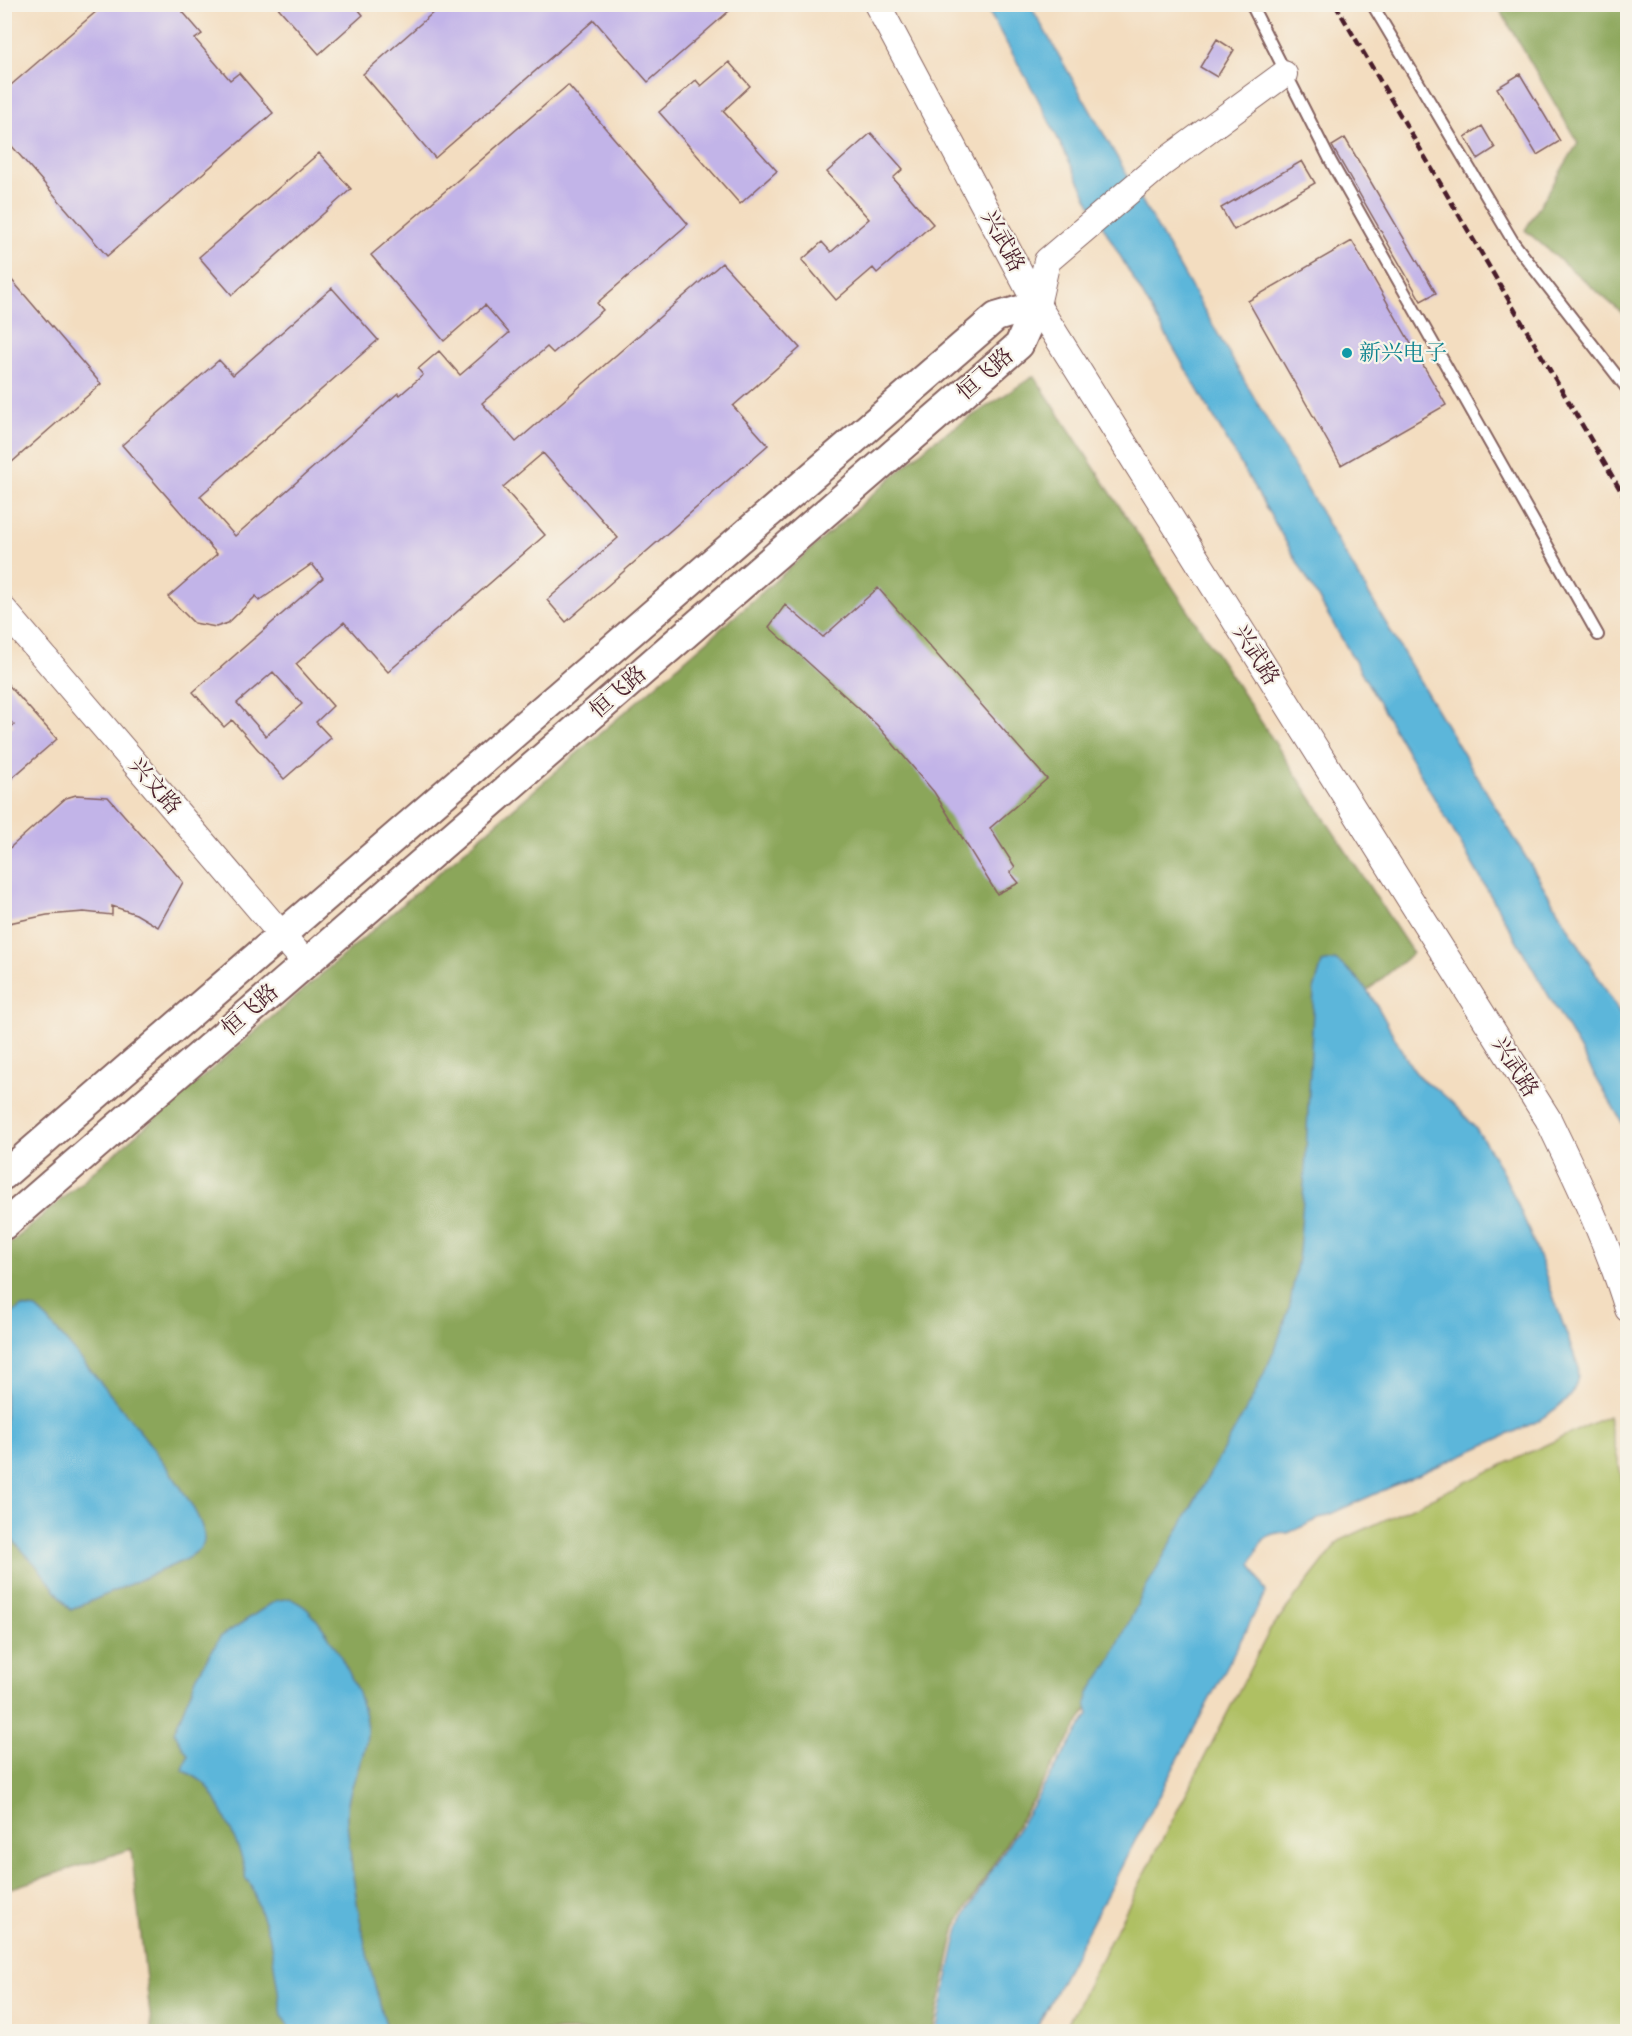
<svg xmlns="http://www.w3.org/2000/svg" width="1632" height="2036" font-family="'IM FELL French Canon','Noto Serif SC',serif">
<style>
.green{fill:#afc064;stroke:#7c7048;stroke-width:1.5}
.forest{fill:#8ba65a;stroke:#6a6242;stroke-width:1.5}
.water{fill:#5cb6da;stroke:#536a82;stroke-width:1.5}
.lines{fill:none;stroke-linecap:round;stroke-linejoin:round}
.stream{stroke:#5cb6da;stroke-width:6}
.building{fill:#c2b4e8;fill-rule:evenodd}
.service-casing{stroke:#85625f;stroke-width:14}
.tertiary-casing{stroke:#85625f;stroke-width:28}
.secondary-casing{stroke:#85625f;stroke-width:32}
.service{stroke:#fff;stroke-width:10}
.tertiary{stroke:#fff;stroke-width:26}
.secondary{stroke:#fff;stroke-width:28}
.rail{stroke:#4a1f2b;stroke-width:4.5;stroke-dasharray:9 4.5;stroke-linecap:butt}
.culture-dot{fill:#0f9aa8;stroke:#f7f3e8;stroke-width:2}
.labels{text-anchor:middle;dominant-baseline:central;stroke-width:4.5;stroke-linejoin:round;paint-order:stroke}
.street-label{font-size:22px;fill:#4a1f2b;stroke:#f7f3e8}
.culture-label{font-size:22px;fill:#0d838f;stroke:#f7f3e8;text-anchor:start}
</style>
<rect width="100%" height="100%" fill="#f7f3e8"/>
<filter id="ink" filterUnits="userSpaceOnUse"><feTurbulence type="fractalNoise" baseFrequency=".0167" numOctaves="2"/><feDisplacementMap in="SourceGraphic" scale="12" xChannelSelector="R" yChannelSelector="G"/><feConvolveMatrix kernelMatrix="1 2 1 2 8 2 1 2 1" color-interpolation-filters="sRGB"/></filter>
<filter id="wash" filterUnits="userSpaceOnUse"><feTurbulence type="fractalNoise" baseFrequency=".008" numOctaves="4" result="noise"/><feDisplacementMap in="SourceGraphic" scale="24" xChannelSelector="R" yChannelSelector="G"/><feGaussianBlur stdDeviation="1.35" result="paint"/><feColorMatrix in="noise" values="0 0 0 0 0 0 0 0 0 0 0 0 0 0 0 0 0 1.4 0 .05"/><feComposite in="paint" operator="in"/></filter>
<g filter="url(#wash)">
<rect width="100%" height="100%" fill="#f3ddc0"/>
<path class="green" d="M 1608,1416 L 1628,1505 L 1627,2031 L 1064,2031 L 1270,1630 L 1339,1541 Z"/>
<path class="forest" d="M 1497,5 L 1627,5 L 1627,317 L 1525,230 L 1578,143 Z
M 1034,376 L 1413,953 L 1334,1018 L 1325,1239 L 1267,1413 L 956,1926 L 933,2031 L 152,2031 L 131,1849 L 12,1888 L 5,1883 L 5,1248 L 715,634 L 932,442 Z"/>
<path class="water" d="M 985,5 L 1030,5 L 1283,448 L 1434,705 L 1627,1025 L 1627,1131 L 1093,209 L 1037,97 Z
M 1335,960 C 1377,986 1388,1035 1416,1073 C 1421,1081 1431,1085 1438,1090 C 1455,1104 1475,1125 1486,1144 C 1528,1210 1551,1295 1579,1368 C 1577,1399 1560,1406 1536,1422 L 1288,1533 C 1262,1531 1261,1543 1251,1564 L 1266,1592 L 1035,2031 L 936,2031 L 959,1928 L 981,1888 L 1089,1714 L 1086,1703 L 1089,1693 L 1109,1663 L 1144,1591 L 1254,1395 L 1275,1349 L 1289,1309 L 1299,1252 L 1305,1171 L 1314,990 L 1322,963 Z
M 21,1307 L 36,1309 L 48,1320 C 76,1354 209,1504 204,1540 C 203,1549 192,1555 185,1560 L 71,1610 L 35,1564 L 5,1532 L 5,1319 Z
M 290,1598 C 296,1602 304,1605 309,1611 C 333,1636 373,1707 366,1742 C 361,1769 345,1792 347,1821 C 353,1894 366,1962 388,2031 L 291,2031 L 282,2016 L 270,1939 L 251,1885 L 245,1878 C 248,1862 218,1800 207,1786 C 201,1779 190,1774 183,1770 L 188,1755 L 174,1732 L 197,1676 L 220,1637 L 275,1601 Z"/>
<g class="lines">
<path class="stream" d="M 1628,184 L 1623,190 L 1628,200"/>
</g>
<g id="blocks">
<path class="building" d="M 105,4 L 176,4 L 202,34 L 195,39 L 230,80 L 239,73 L 273,113 L 107,256 L 4,137 L 4,91 Z
M 275,4 L 354,4 L 363,15 L 319,54 Z
M 443,4 L 737,4 L 648,82 L 594,20 L 435,158 L 363,74 Z
M 1217,39 L 1234,50 L 1217,77 L 1200,67 Z
M 729,62 L 750,86 L 723,111 L 777,171 L 740,204 L 659,112 L 696,80 L 701,86 Z
M 1520,74 L 1560,141 L 1537,155 L 1497,88 Z
M 568,85 L 688,224 L 597,303 L 603,310 L 567,341 L 553,353 L 547,347 L 482,403 L 516,442 L 722,263 L 800,348 L 733,406 L 768,445 L 566,622 L 547,600 L 618,538 L 543,453 L 503,487 L 545,535 L 388,672 L 344,622 L 296,664 L 333,706 L 316,722 L 331,738 L 284,779 L 232,720 L 224,727 L 193,692 L 323,578 L 312,564 L 259,601 L 256,596 L 228,623 L 216,627 L 194,623 L 168,597 L 217,554 L 122,445 L 219,360 L 233,375 L 332,288 L 378,340 L 200,496 L 235,536 L 398,393 L 400,395 L 423,375 L 418,369 L 439,351 L 460,375 L 509,333 L 485,305 L 444,341 L 371,255 ZM 273,672 L 302,704 L 266,736 L 237,703 Z
M 1482,126 L 1495,148 L 1478,159 L 1465,137 Z
M 871,133 L 903,169 L 893,178 L 933,224 L 877,273 L 873,268 L 836,300 L 802,260 L 822,242 L 831,252 L 869,219 L 827,172 Z
M 1345,138 L 1436,293 L 1421,301 L 1332,146 Z
M 319,153 L 351,189 L 232,295 L 199,257 Z
M 1302,161 L 1315,183 L 1234,230 L 1221,208 Z
M 1352,241 L 1446,405 L 1341,465 L 1248,301 Z
M 4,271 L 101,384 L 4,469 Z
M 878,588 L 1047,779 L 990,828 L 1015,867 L 1010,872 L 1019,883 L 997,894 L 934,792 L 877,725 L 769,627 L 785,605 L 823,637 Z
M 4,680 L 57,739 L 4,785 L 4,731 L 14,725 L 4,715 Z
M 76,795 L 108,797 L 183,882 L 158,927 L 136,914 L 112,906 L 112,915 L 84,912 L 47,915 L 4,924 L 4,853 L 66,798 Z"/>
</g>
</g>
<g filter="url(#ink)">
<use href="#blocks" fill-opacity="0" stroke="#85625f" stroke-width="1.5"/>
<g class="lines">
<defs>
<path id="service" d="M 1251,4 L 1330,160 L 1598,635
M 1372,4 L 1514,243 L 1628,390"/>
<path id="tertiary" d="M 877,4 L 1037,305 L 1548,1119 C 1578,1181 1608,1243 1628,1309
M 1037,305 L 1047,261 L 1160,165 L 1284,74
M 4,610 L 305,962"/>
<path id="secondary" d="M 4,1175 L 996,317 L 1037,305
M 4,1225 L 1019,345 L 1037,305"/>
</defs>
<use href="#service" class="service-casing"/>
<use href="#tertiary" class="tertiary-casing"/>
<use href="#secondary" class="secondary-casing"/>
<use href="#service" class="service"/>
<use href="#tertiary" class="tertiary"/>
<use href="#secondary" class="secondary"/>
<path class="rail" d="M 1335,4 L 1628,503"/>
</g>
</g>
<circle class="culture-dot" cx="1347" cy="353" r="6"/>
<g class="labels">
<g class="street-label">
<text transform="translate(1003 241) rotate(62)">兴武路</text>
<text transform="translate(985 374) rotate(-41)">恒飞路</text>
<text transform="translate(1256 655) rotate(58)">兴武路</text>
<text transform="translate(618 692) rotate(-41)">恒飞路</text>
<text transform="translate(155 786) rotate(49)">兴文路</text>
<text transform="translate(250 1010) rotate(-41)">恒飞路</text>
<text transform="translate(1515 1067) rotate(58)">兴武路</text>
</g>
<g class="culture-label">
<text x="1359" y="353">新兴电子</text>
</g>
</g>
<rect width="1632" height="2036" fill="none" stroke="#f7f3e8" stroke-width="24"/>
</svg>
